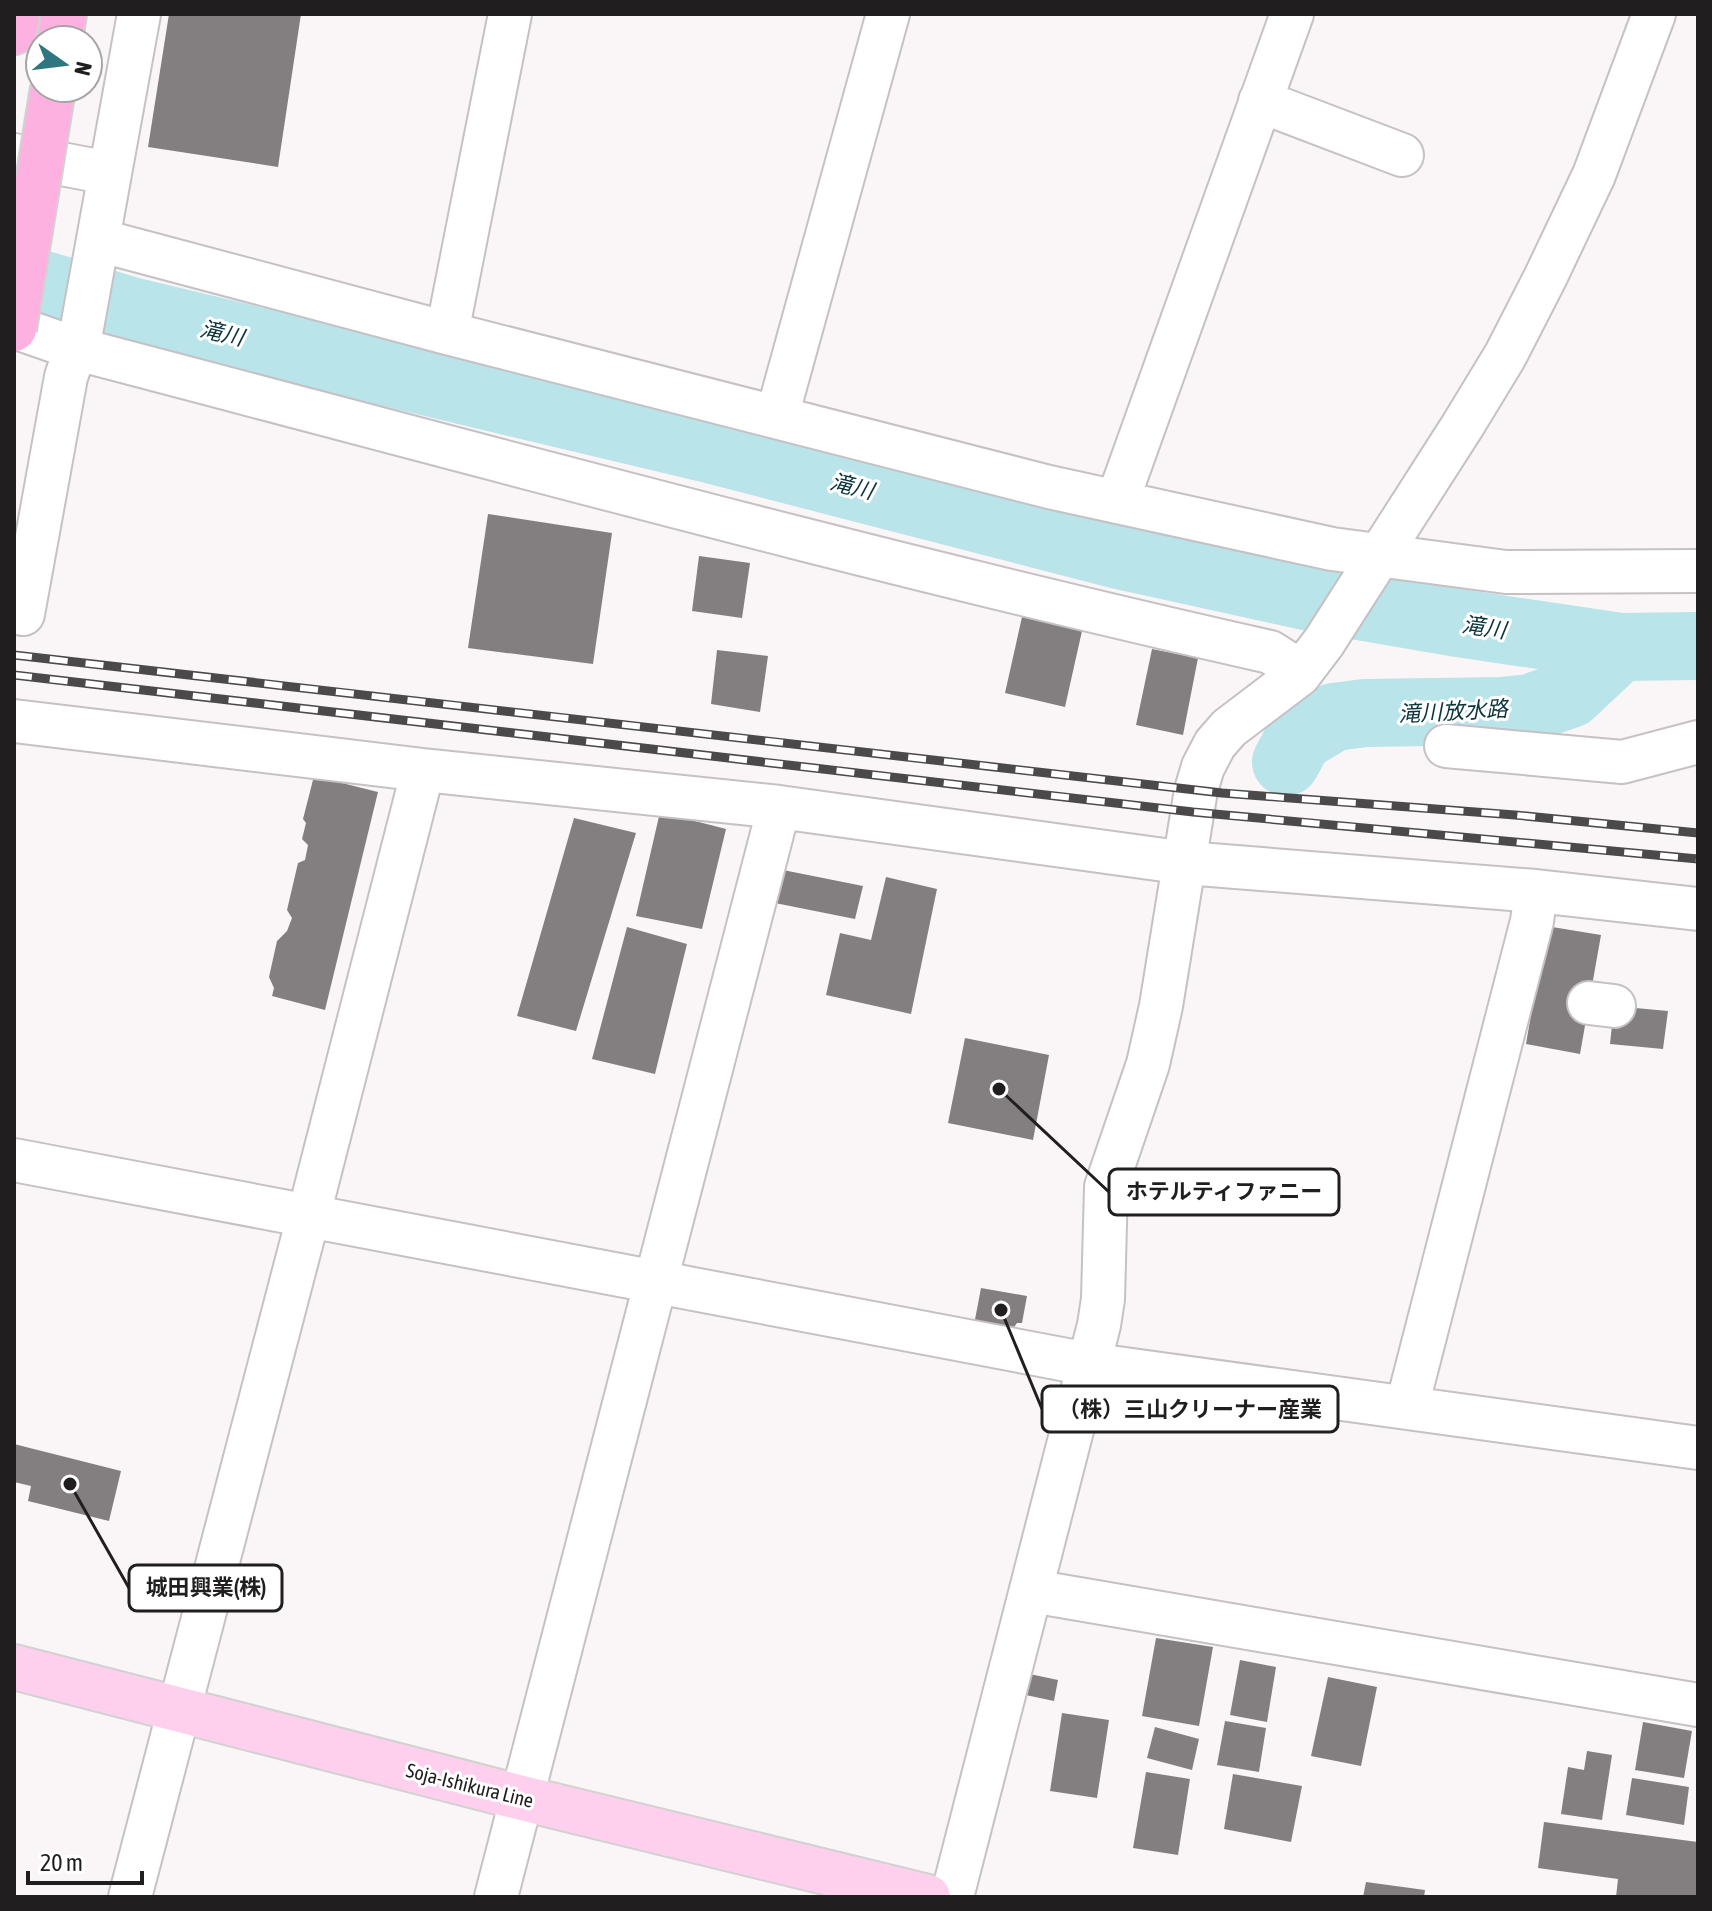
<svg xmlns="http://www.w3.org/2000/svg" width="1712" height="1911" font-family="'Asap Condensed','Noto Sans JP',sans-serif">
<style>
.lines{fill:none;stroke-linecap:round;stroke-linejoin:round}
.river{stroke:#b8e4ea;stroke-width:68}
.building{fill:#837f81}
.minor-casing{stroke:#c5c1c4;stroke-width:46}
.major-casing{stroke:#d2d2d2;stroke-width:48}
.highway-casing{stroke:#d2d2d2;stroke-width:48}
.minor{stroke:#fff;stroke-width:42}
.major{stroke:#fed0ed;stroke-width:44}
.highway{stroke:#fdb1e1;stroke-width:44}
.rail-casing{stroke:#4c494b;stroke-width:9}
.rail{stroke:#fff;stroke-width:6;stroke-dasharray:18;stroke-linecap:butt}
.highway-bridge-casing{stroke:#d2d2d2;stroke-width:48;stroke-linecap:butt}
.highway-bridge{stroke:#fdb1e1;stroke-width:44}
.labels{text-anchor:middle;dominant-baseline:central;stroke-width:6;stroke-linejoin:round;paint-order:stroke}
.street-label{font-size:20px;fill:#201e1f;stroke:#fff}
.water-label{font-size:22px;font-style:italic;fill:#0a353a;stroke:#fff}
.leader{fill:none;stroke:#201e1f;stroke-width:3}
.callout-dot{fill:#201e1f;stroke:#fff;stroke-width:3}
.callout{fill:#fff;stroke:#201e1f;stroke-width:3}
.callout-label{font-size:22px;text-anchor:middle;font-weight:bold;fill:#201e1f}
</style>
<rect width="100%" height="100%" fill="#faf6f8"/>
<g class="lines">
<path class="river" d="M 14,276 L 131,311 L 709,449 L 1119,555 L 1324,600 L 1452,622 L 1620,647 L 1698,646
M 1286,762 L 1299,738 L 1334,717 L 1365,713 L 1502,711 L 1530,708 L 1570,694 L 1620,647"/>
</g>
<path class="building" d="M 169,14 L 301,14 L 278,167 L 148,147 Z
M 488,514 L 612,533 L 593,664 L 468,648 Z
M 699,556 L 750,563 L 742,618 L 692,611 Z
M 1022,617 L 1082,631 L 1065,707 L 1005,693 Z
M 1152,649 L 1198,658 L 1183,735 L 1136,725 Z
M 717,650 L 768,656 L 760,712 L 711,704 Z
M 314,776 L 378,792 L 325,1010 L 272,996 L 274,988 L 269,977 L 277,941 L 287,931 L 292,918 L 287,910 L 298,863 L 305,860 L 308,845 L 302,839 L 306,823 L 303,819 Z
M 660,812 L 726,829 L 702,929 L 636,916 Z
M 574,818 L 636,833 L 576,1031 L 517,1016 Z
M 778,869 L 863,886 L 855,919 L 770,902 Z
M 886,877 L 937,889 L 911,1014 L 826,995 L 840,933 L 871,940 Z
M 1546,926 L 1601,935 L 1580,1054 L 1526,1044 Z
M 627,927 L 687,944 L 655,1074 L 592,1059 Z
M 1614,1006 L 1668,1011 L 1663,1049 L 1610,1044 Z
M 965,1038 L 1049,1055 L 1033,1140 L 948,1123 Z
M 981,1288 L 1027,1296 L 1022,1323 L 1017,1323 L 1007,1337 L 973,1330 Z
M 14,1444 L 121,1471 L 109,1521 L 28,1501 L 31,1486 L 14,1482 Z
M 1156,1638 L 1213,1647 L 1199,1726 L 1142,1716 Z
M 1240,1660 L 1276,1667 L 1267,1722 L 1230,1715 Z
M 1025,1673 L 1058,1680 L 1054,1701 L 1021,1694 Z
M 1328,1677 L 1377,1687 L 1361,1766 L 1311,1756 Z
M 1062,1713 L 1109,1720 L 1097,1798 L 1050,1791 Z
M 1225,1721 L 1266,1728 L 1259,1772 L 1217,1765 Z
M 1643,1722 L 1692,1731 L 1684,1778 L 1635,1770 Z
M 1155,1727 L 1199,1739 L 1192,1770 L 1147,1758 Z
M 1587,1751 L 1612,1755 L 1602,1820 L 1561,1814 L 1568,1767 L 1584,1770 Z
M 1146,1772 L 1190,1779 L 1178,1855 L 1133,1848 Z
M 1233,1774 L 1302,1786 L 1291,1842 L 1224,1829 Z
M 1632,1778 L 1689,1787 L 1684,1825 L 1626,1815 Z
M 1544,1822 L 1698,1842 L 1698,1897 L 1616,1897 L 1618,1879 L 1538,1868 Z
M 1366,1882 L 1425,1890 L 1424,1897 L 1363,1897 Z"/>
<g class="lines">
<defs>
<path id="minor" d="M 1260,101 L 1402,155
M 14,155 L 109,173
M 98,240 L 447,333 L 1049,487 L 1332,549 L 1506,572 L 1698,571
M 14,327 L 77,349 C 474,453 870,562 1270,652 L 1289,664 L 1299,675
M 447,333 L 510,14
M 777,416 L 888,14
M 1117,502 L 1292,14
M 14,612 L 23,614 L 66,377 L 81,333 L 139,14
M 14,721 L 423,770 L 779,807 L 1186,863 L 1536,891 L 1698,909
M 1446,746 L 1622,762 L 1698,742
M 1589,1003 L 1614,1006
M 14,1160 L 1088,1364 L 1698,1448
M 1407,1406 L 1532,921 L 1536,891
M 1032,1591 L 1698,1705
M 130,1897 L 308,1218 L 423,770
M 496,1897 L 779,807
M 952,1897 L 1099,1325 L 1103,1299 L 1106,1187 L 1148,1064 L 1161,1006 L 1196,790 L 1203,767 L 1215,744 L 1229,728 L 1299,675 L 1324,642 L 1463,425 L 1505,356 L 1545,278 L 1594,175 L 1654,14"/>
<path id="major" d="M 14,1667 L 522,1798 L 928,1897"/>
<path id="highway" d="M 14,32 L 17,14
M 60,40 L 64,14"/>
</defs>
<use href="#minor" class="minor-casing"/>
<use href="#major" class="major-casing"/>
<use href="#highway" class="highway-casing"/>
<use href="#minor" class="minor"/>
<use href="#major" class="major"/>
<use href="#highway" class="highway"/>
<defs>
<path id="rail" d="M 14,655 L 1222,793 L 1515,815 L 1698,833
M 14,675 L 1193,812 L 1698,859"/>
</defs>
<use href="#rail" class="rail-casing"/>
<use href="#rail" class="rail"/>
<defs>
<path id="highway-bridge" d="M 14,329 L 53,88"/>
</defs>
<use href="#highway-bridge" class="highway-bridge-casing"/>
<use href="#highway-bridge" class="highway-bridge"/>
</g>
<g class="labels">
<g class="street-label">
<text transform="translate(470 1785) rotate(14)">Soja-Ishikura Line</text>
</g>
<g class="water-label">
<text transform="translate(222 333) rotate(13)">滝川</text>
<text transform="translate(852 486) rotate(14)">滝川</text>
<text transform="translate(1484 627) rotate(8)">滝川</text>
<text transform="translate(1453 711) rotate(-3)">滝川放水路</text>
</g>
</g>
<path class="leader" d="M999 1089L1109 1192M1001 1310L1042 1409M70 1484L129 1588"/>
<g class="callout-dot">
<circle cx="999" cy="1089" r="8"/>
<circle cx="1001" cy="1310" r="8"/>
<circle cx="70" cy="1484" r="8"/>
</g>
<g class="callout">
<rect x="1109" y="1169" width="230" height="46" rx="8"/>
<rect x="1042" y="1386" width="296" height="46" rx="8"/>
<rect x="129" y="1565" width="153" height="46" rx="8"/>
</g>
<g class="callout-label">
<text x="1224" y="1199">ホテルティファニー</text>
<text x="1190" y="1417">（株）三山クリーナー産業</text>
<text x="206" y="1595">城田興業(株)</text>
</g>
<rect width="1712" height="1911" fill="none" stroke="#201e1f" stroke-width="32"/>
<g transform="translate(64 64) rotate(104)"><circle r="38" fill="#ffffff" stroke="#a6a5a5" stroke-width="2"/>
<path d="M0-6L14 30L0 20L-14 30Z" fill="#2f7780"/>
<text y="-12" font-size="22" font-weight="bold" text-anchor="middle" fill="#201e1f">N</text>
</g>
<path d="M28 1871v12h114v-12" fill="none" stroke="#201e1f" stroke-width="4"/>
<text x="40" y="1871" font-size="24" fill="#201e1f" stroke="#ffffff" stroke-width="6" paint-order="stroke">20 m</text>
</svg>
